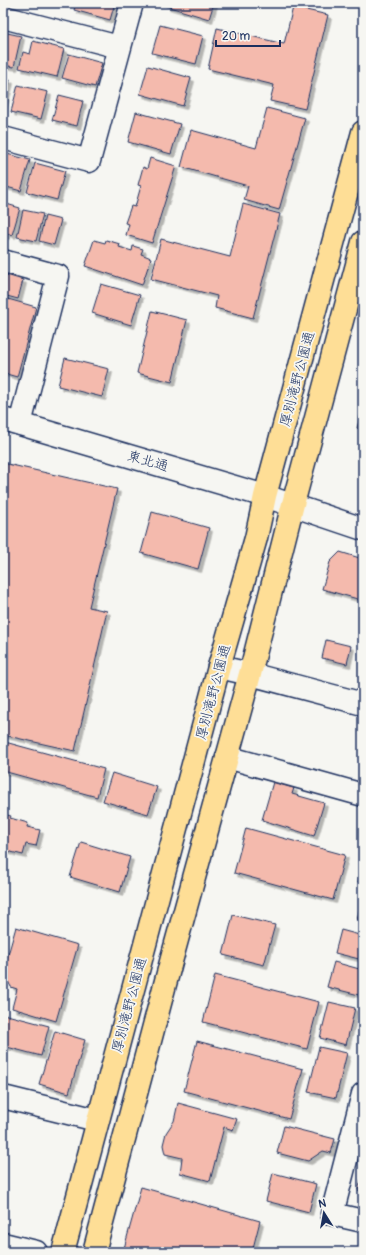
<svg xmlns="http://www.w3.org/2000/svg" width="366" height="1255" font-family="Pangolin,'Klee One',sans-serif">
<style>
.building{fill:#f4baad;stroke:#1b2f5e;filter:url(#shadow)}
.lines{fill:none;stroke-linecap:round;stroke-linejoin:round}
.minor-casing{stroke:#1b2f5e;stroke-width:25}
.major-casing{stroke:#1b2f5e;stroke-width:25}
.minor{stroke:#f6f6f2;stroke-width:22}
.major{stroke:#fede96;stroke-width:22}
.labels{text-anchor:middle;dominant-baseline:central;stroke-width:3.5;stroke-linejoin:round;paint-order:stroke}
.street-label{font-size:14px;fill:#1b2f5e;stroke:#f6f6f2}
</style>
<defs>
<filter id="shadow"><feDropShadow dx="3.5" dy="3.5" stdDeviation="0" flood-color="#0004"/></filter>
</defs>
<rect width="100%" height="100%" fill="#f6f6f2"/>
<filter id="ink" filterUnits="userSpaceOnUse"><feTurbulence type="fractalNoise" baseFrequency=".025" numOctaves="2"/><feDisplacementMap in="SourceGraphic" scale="8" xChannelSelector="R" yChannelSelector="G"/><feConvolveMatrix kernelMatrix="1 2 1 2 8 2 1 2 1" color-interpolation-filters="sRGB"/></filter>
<g filter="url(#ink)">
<path class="building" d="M 76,3 L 115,3 L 110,20 L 74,10 Z
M 167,3 L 214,3 L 209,19 L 166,6 Z
M 293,7 L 328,15 L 305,109 L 270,101 L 274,85 L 208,69 L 217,28 L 284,44 Z
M 160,25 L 203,36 L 196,64 L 152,53 Z
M 3,32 L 21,36 L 14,67 L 3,65 Z
M 33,41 L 64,49 L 57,77 L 19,68 L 23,52 L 30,54 Z
M 69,54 L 102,63 L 95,87 L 62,78 Z
M 148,66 L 191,78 L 183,106 L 140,94 Z
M 3,79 L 10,80 L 3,107 Z
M 18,85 L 48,92 L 41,119 L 11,112 Z
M 59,95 L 83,101 L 77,126 L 52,120 Z
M 267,108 L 305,118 L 279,210 L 244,200 L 248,186 L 181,167 L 191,130 L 256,148 Z
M 136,112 L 180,124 L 171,154 L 128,142 Z
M 3,153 L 30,160 L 21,191 L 3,186 Z
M 150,158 L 176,166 L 152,243 L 126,235 L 129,224 L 125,223 L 131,206 L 135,207 L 141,186 L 138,185 L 143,167 L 147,169 Z
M 35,163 L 65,171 L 57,200 L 27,192 Z
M 3,203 L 20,208 L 12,235 L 7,233 L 6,236 L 3,235 Z
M 243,204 L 280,214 L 253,318 L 215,308 L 217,296 L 151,279 L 161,239 L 230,257 Z
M 23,210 L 43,214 L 36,241 L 17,237 Z
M 45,216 L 61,220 L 54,245 L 39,241 Z
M 94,240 L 105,243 L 106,240 L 120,244 L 119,247 L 132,251 L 133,246 L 143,249 L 141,254 L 151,258 L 142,285 L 85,266 Z
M 3,274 L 23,280 L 18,299 L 3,295 Z
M 101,284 L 140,295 L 131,325 L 92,313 Z
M 8,299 L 36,307 L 17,377 L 3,373 L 3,318 Z
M 152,311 L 187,320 L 172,382 L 137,373 Z
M 65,358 L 109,369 L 102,397 L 58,386 Z
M 363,406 L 363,430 L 357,428 Z
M 3,463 L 117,489 L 89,607 L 107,611 L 75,751 L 3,735 Z
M 152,512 L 209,528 L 198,569 L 141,553 Z
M 340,552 L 363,559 L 363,594 L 361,600 L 322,589 L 330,562 Z
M 326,640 L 351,646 L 347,664 L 322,658 Z
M 5,742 L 104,769 L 97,797 L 3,771 L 3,747 Z
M 112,773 L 157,787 L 148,814 L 103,801 Z
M 273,782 L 294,788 L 292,794 L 324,803 L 314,836 L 262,820 Z
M 3,814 L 11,816 L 10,818 L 28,823 L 27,827 L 40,830 L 36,846 L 26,844 L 23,855 L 3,850 Z
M 246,828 L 345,855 L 333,900 L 234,873 Z
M 81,842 L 130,857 L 120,892 L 70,877 Z
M 363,862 L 363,884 L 358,882 Z
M 363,897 L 363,921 L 357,919 Z
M 233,915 L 275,925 L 264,965 L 223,955 Z
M 16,927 L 78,945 L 56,1021 L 12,1008 L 17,989 L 11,987 L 3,972 Z
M 341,930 L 363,936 L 363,960 L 335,953 Z
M 334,962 L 363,970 L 363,996 L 327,987 Z
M 215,975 L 319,1002 L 307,1049 L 203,1022 Z
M 329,1002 L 355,1008 L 346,1045 L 320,1038 Z
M 3,1014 L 49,1026 L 41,1056 L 3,1046 Z
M 55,1031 L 85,1040 L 69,1093 L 39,1084 Z
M 197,1041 L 303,1069 L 289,1119 L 184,1091 Z
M 319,1047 L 347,1053 L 336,1098 L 308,1092 Z
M 178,1103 L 237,1119 L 233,1130 L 224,1127 L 210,1181 L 180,1173 L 182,1158 L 165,1154 L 163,1145 L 166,1133 L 174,1121 Z
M 284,1126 L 335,1139 L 331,1153 L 323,1151 L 308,1161 L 277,1153 Z
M 273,1173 L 316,1184 L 309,1212 L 266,1201 Z
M 363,1174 L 363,1192 L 358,1190 Z
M 141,1187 L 260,1221 L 252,1252 L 123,1252 Z"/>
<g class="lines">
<defs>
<path id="minor" d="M 3,17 L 119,47
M 3,138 L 89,161 L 132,3
M 3,261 L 58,276 L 20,424
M 3,419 L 265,496 L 363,529
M 219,667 L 250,674 L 363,704
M 227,757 L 363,795
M 363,1094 L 332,1214 L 363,1221
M 3,1097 L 97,1120
M 3,1244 L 36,1252"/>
<path id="major" d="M 63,1252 L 219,667 L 256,538 L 265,496 L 363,132
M 94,1252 L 172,958 L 250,674 L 293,504 L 363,242"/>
</defs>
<use href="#minor" class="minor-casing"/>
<use href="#major" class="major-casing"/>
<use href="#minor" class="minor"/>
<use href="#major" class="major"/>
</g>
</g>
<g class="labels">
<g class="street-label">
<text transform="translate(297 379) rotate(-75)">厚別滝野公園通</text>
<text transform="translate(148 461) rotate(16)">東北通</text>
<text transform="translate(213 692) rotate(-75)">厚別滝野公園通</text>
<text transform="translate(129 1005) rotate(-75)">厚別滝野公園通</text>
</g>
</g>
<rect width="366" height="1255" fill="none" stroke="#f6f6f2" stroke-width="16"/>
<rect x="8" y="8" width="350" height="1239" fill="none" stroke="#1b2f5e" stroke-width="1.5" filter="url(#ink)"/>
<g transform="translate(324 1213) rotate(349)" stroke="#f6f6f2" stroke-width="3" paint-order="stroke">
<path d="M0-3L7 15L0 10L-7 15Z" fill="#1b2f5e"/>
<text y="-6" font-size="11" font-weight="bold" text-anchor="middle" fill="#1b2f5e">N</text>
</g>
<path d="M216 40v6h64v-6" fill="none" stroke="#1b2f5e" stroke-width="2"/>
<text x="222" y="40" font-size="12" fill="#1b2f5e" stroke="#f6f6f2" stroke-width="3" paint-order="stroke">20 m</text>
</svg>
